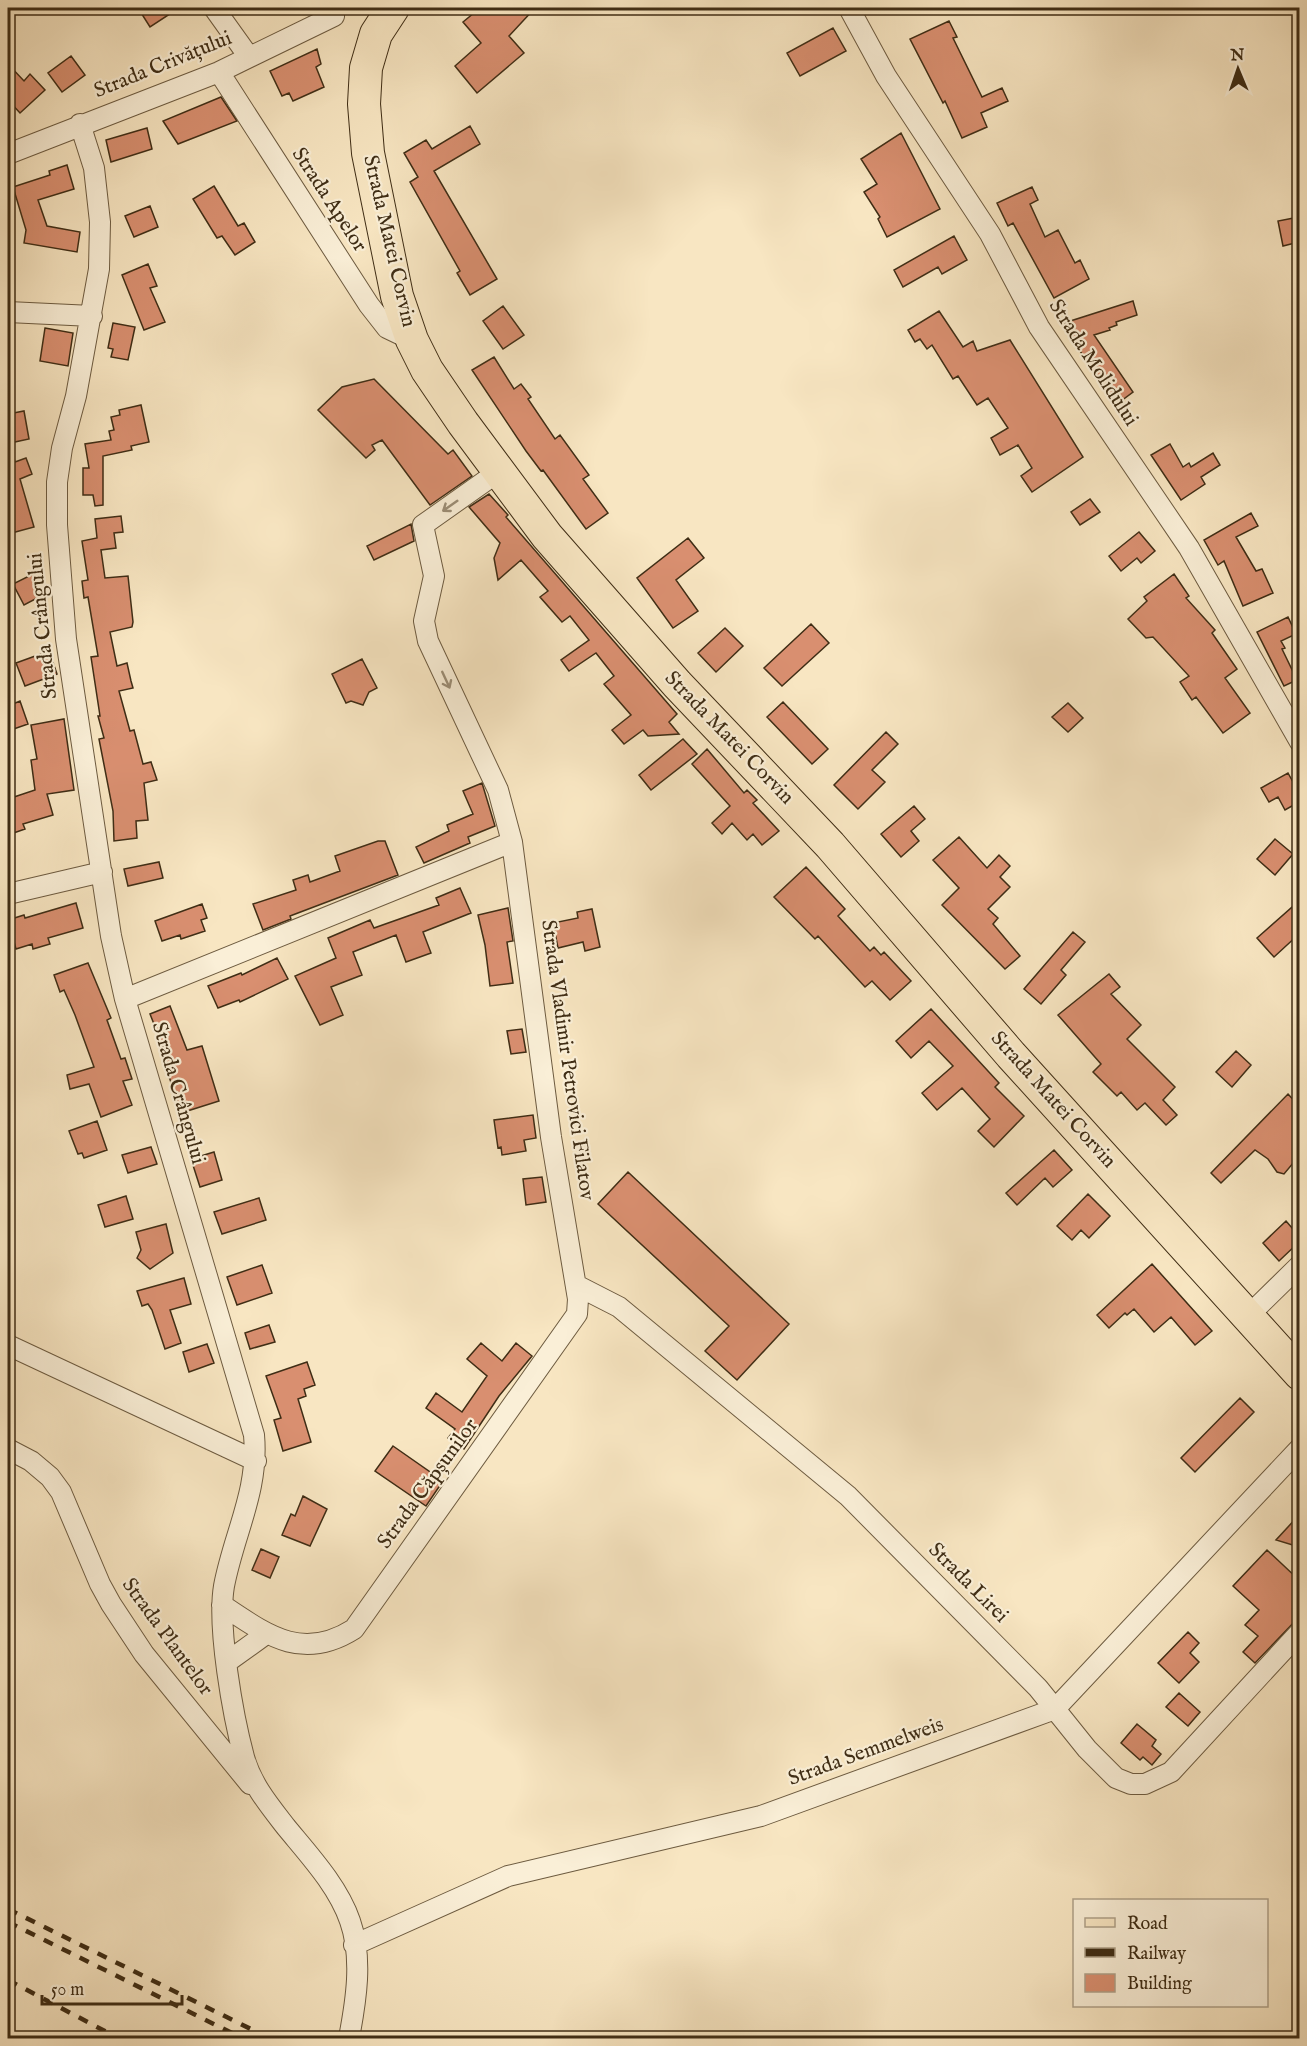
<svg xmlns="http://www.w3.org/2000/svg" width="1307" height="2046" font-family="'IM FELL English',serif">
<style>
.building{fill:#d98f70;stroke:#3f2d15;stroke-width:1.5}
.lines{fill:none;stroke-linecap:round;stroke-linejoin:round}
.street-casing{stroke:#6d5b40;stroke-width:22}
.primary-casing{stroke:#3f2d15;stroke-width:34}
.street{stroke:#faefd7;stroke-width:20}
.primary{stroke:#f8e6c2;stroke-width:32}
.rail{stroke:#3f2d15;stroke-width:4.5;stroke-dasharray:10 10;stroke-linecap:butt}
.oneway{stroke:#9c8e76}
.labels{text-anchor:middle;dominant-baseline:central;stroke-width:4.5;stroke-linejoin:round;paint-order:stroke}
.street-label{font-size:21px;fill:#3f2d15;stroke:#faefd7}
</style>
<rect width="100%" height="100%" fill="#f8e6c2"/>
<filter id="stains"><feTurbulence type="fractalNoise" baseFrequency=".00333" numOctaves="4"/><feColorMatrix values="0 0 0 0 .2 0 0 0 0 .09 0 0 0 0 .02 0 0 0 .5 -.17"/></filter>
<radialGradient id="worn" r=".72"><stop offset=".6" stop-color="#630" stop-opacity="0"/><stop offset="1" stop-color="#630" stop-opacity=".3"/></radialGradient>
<path class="building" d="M 138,8 L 179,8 L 150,27 Z
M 480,8 L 535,8 L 509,36 L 524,53 L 477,93 L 455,66 L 481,43 L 463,22 Z
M 949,21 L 957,37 L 953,38 L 982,97 L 1002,88 L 1008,101 L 981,113 L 987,127 L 962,138 L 945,101 L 943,103 L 910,39 Z
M 833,28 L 846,51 L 800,76 L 787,53 Z
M 317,49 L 321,64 L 316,67 L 324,87 L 293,101 L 289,93 L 282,96 L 270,71 Z
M 71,56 L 85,75 L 62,92 L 48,73 Z
M 8,64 L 24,81 L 30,74 L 45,90 L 20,113 L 8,100 Z
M 221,97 L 237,121 L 178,144 L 163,121 Z
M 470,126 L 480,144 L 434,171 L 497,279 L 470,295 L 457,273 L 460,271 L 410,182 L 418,177 L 404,153 L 426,140 L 432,149 Z
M 147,128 L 152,149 L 111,162 L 106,140 Z
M 901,133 L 940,209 L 887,237 L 878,219 L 880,217 L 864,192 L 877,184 L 861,159 Z
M 67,165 L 74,189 L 38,200 L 47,226 L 80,232 L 77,252 L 24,243 L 26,230 L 13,187 L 50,175 L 49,171 Z
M 214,186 L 238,226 L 244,223 L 255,242 L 235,255 L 222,236 L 217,238 L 193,199 Z
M 1032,187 L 1038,200 L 1030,204 L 1045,237 L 1058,230 L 1075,263 L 1080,260 L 1089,279 L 1054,298 L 1013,223 L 1008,226 L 997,203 Z
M 150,206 L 158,227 L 134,237 L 125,216 Z
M 1299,217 L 1299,242 L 1283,246 L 1278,221 Z
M 954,236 L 967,260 L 942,274 L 938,267 L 903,287 L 894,270 Z
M 148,264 L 157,286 L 150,288 L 165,322 L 144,330 L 122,275 Z
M 1133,301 L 1137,315 L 1116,322 L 1117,325 L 1109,328 L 1110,330 L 1094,335 L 1133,392 L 1117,404 L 1061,324 Z
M 503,306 L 524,335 L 503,349 L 483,321 Z
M 939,311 L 963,347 L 973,341 L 977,351 L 1010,340 L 1083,457 L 1032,492 L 1021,476 L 1032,468 L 1018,445 L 1000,455 L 991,438 L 1008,428 L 988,398 L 977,405 L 958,376 L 953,379 L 932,345 L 927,349 L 920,339 L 915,342 L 908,330 Z
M 113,323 L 135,327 L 128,360 L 111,357 L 113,349 L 108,348 Z
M 45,328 L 73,333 L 68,366 L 40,361 Z
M 494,357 L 514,389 L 521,384 L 531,397 L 528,399 L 555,439 L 560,435 L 589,475 L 583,479 L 608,513 L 586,529 L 543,470 L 541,471 L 526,451 L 472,370 Z
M 374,379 L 448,454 L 453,450 L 472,476 L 430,505 L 382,440 L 372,445 L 375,450 L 366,458 L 318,410 L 342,387 Z
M 141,405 L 149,442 L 131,446 L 132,450 L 103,456 L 103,505 L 95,506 L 93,495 L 83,495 L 83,468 L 89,468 L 85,444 L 111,440 L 109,431 L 114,430 L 111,417 L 120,415 L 119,410 Z
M 24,411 L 29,439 L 10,443 L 8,414 Z
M 1170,444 L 1183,467 L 1189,463 L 1191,467 L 1213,453 L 1220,465 L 1201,477 L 1205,484 L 1181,500 L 1151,455 Z
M 12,451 L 15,462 L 26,458 L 32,474 L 20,479 L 34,527 L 8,534 L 8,452 Z
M 489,494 L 508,515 L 506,517 L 677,714 L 669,722 L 679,734 L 648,736 L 643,730 L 624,744 L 612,730 L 631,715 L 604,684 L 614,676 L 596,653 L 569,671 L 561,660 L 589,640 L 570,616 L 562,622 L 540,597 L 548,591 L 521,560 L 498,580 L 494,558 L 500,543 L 469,507 Z
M 1090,499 L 1100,512 L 1080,525 L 1071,512 Z
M 1251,513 L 1258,526 L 1236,537 L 1256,571 L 1262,569 L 1273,593 L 1243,606 L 1224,561 L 1218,565 L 1204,540 Z
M 121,516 L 123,532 L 114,533 L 116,548 L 101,550 L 105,578 L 128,576 L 133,622 L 132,627 L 110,632 L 117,666 L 127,663 L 131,681 L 133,688 L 119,691 L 130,731 L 134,730 L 143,764 L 151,762 L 157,780 L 144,783 L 148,820 L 136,821 L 137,838 L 114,841 L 113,811 L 99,739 L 104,738 L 98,716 L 100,716 L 91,657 L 98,656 L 88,597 L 84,598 L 82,581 L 88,580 L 82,541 L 97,538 L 95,519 Z
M 411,524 L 414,541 L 374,560 L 367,546 Z
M 1139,532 L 1155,551 L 1141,563 L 1137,558 L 1121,571 L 1109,556 Z
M 688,538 L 704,558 L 676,580 L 698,611 L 673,628 L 637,578 Z
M 33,574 L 43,595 L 24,605 L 13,584 Z
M 1174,574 L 1189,596 L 1186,598 L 1215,630 L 1212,633 L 1237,669 L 1225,678 L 1250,713 L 1223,733 L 1196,697 L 1192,700 L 1180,682 L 1189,676 L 1153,637 L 1146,638 L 1128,619 L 1147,601 L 1144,597 Z
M 1288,617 L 1296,634 L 1281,641 L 1285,648 L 1282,649 L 1297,680 L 1284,686 L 1257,632 Z
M 811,624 L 829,643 L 782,686 L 764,668 Z
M 725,628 L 743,646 L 716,672 L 698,653 Z
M 49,651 L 57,674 L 25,686 L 16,663 Z
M 362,659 L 377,688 L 369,692 L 363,705 L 351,701 L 346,703 L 332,674 Z
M 20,701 L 28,724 L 8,731 L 8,706 Z
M 783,702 L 828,749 L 812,764 L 767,717 Z
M 1068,703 L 1083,718 L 1068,732 L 1052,717 Z
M 64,719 L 74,790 L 47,794 L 53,815 L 23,824 L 25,829 L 8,835 L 8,785 L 10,785 L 14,797 L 35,790 L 31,760 L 37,759 L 31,725 Z
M 886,732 L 898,744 L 872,770 L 885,782 L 858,809 L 834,785 Z
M 683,739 L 697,754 L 651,790 L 639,775 Z
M 707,749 L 744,793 L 747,790 L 757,800 L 753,803 L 779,831 L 762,845 L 753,834 L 747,840 L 732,823 L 722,834 L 712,823 L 730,806 L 692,764 Z
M 1288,773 L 1299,793 L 1299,802 L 1285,810 L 1278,797 L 1269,802 L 1261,788 Z
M 482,783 L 495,826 L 468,837 L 470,843 L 424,863 L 416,847 L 449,831 L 447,825 L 473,814 L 463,791 Z
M 914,806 L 925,819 L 911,831 L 919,841 L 901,857 L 881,834 Z
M 959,837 L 987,868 L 999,855 L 1010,866 L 1000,877 L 1010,887 L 988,909 L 998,918 L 993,924 L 1020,956 L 1005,969 L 942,905 L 959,888 L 933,860 Z
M 1275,839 L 1293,854 L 1275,875 L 1257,859 Z
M 378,841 L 385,841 L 398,875 L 290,916 L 291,919 L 263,930 L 253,904 L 296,890 L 293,880 L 308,875 L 310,882 L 340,871 L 335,856 Z
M 159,862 L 163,878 L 128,886 L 124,869 Z
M 806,867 L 845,909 L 838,916 L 870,951 L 874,947 L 881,955 L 884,952 L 911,981 L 890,1000 L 872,981 L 865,987 L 818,936 L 815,939 L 774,897 Z
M 460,888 L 471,913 L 423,932 L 431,953 L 406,962 L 396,935 L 353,952 L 362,975 L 331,987 L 343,1015 L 320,1025 L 295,976 L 336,958 L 328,938 L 370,920 L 374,928 L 439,905 L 436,898 Z
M 1299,901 L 1299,934 L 1274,957 L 1257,938 Z
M 76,903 L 83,928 L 48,938 L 50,944 L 33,949 L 32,944 L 16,949 L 8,920 L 24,915 L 25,918 Z
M 202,904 L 207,918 L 201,920 L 205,931 L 181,939 L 180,935 L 162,941 L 155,921 Z
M 508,908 L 513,941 L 507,942 L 513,983 L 490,986 L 485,945 L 478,915 Z
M 592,909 L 600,947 L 585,951 L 583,942 L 558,948 L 553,923 L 578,918 L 577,912 Z
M 1073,932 L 1085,942 L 1061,970 L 1066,975 L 1041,1004 L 1024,989 Z
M 277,958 L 288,979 L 240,1002 L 239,1000 L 218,1008 L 208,986 L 241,973 L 242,975 Z
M 88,963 L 111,1018 L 107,1020 L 121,1059 L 125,1058 L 132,1079 L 123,1081 L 132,1105 L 101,1117 L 89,1084 L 70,1089 L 67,1075 L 94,1067 L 75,1015 L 64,990 L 60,992 L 54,975 Z
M 1109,974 L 1120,987 L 1111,994 L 1141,1025 L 1127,1039 L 1175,1087 L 1163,1100 L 1177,1115 L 1166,1125 L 1145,1103 L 1137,1110 L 1121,1092 L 1117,1096 L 1093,1072 L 1101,1064 L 1058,1015 Z
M 170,1006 L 187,1050 L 202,1046 L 219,1101 L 181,1113 L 163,1058 L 167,1057 L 150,1014 Z
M 931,1009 L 999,1083 L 995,1087 L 1024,1116 L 994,1147 L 978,1131 L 990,1119 L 962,1088 L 937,1110 L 922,1093 L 953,1066 L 929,1041 L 911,1058 L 896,1041 Z
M 522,1029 L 526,1052 L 511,1054 L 507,1031 Z
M 1236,1051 L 1251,1065 L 1232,1087 L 1216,1072 Z
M 1288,1094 L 1299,1106 L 1299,1156 L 1284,1174 L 1277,1172 L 1268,1159 L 1255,1150 L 1221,1183 L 1211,1173 Z
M 533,1115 L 536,1138 L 524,1140 L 526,1151 L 502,1155 L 501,1147 L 498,1148 L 494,1120 Z
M 97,1121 L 107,1150 L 84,1158 L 82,1153 L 78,1154 L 69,1131 Z
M 151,1147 L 157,1164 L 128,1173 L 122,1155 Z
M 1054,1150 L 1072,1170 L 1053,1187 L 1045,1178 L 1017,1205 L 1006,1193 Z
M 214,1152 L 222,1180 L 200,1187 L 191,1159 Z
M 628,1172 L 789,1324 L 737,1380 L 705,1351 L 729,1326 L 598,1204 Z
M 542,1177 L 546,1202 L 526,1205 L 523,1179 Z
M 1088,1194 L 1110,1216 L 1089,1238 L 1081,1230 L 1072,1240 L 1057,1226 Z
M 126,1196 L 133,1219 L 105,1227 L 98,1205 Z
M 259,1198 L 266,1220 L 222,1234 L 214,1212 Z
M 1286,1221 L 1299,1236 L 1299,1242 L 1279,1261 L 1263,1243 Z
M 166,1224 L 173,1253 L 150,1269 L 137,1258 L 141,1250 L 136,1232 Z
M 1152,1264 L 1212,1331 L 1195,1345 L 1171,1317 L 1154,1332 L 1134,1309 L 1127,1315 L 1125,1313 L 1109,1328 L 1097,1315 Z
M 262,1265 L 272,1293 L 237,1305 L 227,1277 Z
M 184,1278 L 191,1304 L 170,1310 L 181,1343 L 165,1349 L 152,1310 L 148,1304 L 142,1306 L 137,1291 Z
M 269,1325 L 275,1342 L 250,1349 L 245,1333 Z
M 481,1343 L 502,1361 L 516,1343 L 532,1356 L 499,1396 L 464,1449 L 448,1438 L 455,1429 L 426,1408 L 436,1393 L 462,1412 L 487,1376 L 467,1359 Z
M 207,1344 L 214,1363 L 189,1372 L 183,1352 Z
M 307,1362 L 315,1385 L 304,1389 L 306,1396 L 298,1399 L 311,1442 L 283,1451 L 274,1420 L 281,1418 L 266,1376 Z
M 1240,1398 L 1254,1412 L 1195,1472 L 1181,1458 Z
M 393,1446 L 443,1481 L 426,1506 L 375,1471 Z
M 303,1496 L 327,1509 L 310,1546 L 282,1535 L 291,1514 L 295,1516 Z
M 1299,1515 L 1296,1546 L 1276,1540 Z
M 261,1549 L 279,1557 L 270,1578 L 252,1570 Z
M 1267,1550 L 1299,1580 L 1299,1617 L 1255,1663 L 1243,1652 L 1258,1636 L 1245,1625 L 1259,1610 L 1233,1586 Z
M 1188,1632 L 1199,1643 L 1190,1653 L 1199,1662 L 1179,1683 L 1158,1663 Z
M 1179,1693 L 1200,1712 L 1188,1726 L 1166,1707 Z
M 1137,1724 L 1156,1740 L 1152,1746 L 1161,1754 L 1152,1765 L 1143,1757 L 1140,1760 L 1121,1743 Z"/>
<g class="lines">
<defs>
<path id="street" d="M 214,8 L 249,57
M 849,8 L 886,76 L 990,234 L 1039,327 L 1189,548 L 1300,742
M 219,72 L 369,305 L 387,328 L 412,340
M 80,124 L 94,168 L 100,222 L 99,269 L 76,396 L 62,448 L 57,482 L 57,525 L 66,639 L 111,936 L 125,999 L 254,1435 C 259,1491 234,1533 224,1586 C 217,1627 233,1716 244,1757 C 252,1785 269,1805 286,1827 C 309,1855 338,1886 350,1921 C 363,1958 356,2001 349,2038
M 8,154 L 219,72 L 334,16
M 8,312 L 92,316
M 8,894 L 102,872
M 125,999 L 512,842
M 576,1285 L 619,1307 L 848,1496 L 1038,1688 L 1087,1749 L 1116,1778 L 1131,1784 L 1145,1784 L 1171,1772 L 1300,1632
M 1248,1316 L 1300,1265
M 8,1345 L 256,1461
M 8,1449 L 31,1461 L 50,1477 L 61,1492 L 100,1584 L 111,1604 L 144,1654 L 250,1784
M 222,1605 C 267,1635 302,1662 354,1629 L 577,1314 L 578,1299 L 551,1137 L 512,842 L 498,790 L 428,641 L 424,621 L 434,576 L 423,525 L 498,472
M 227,1662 L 266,1634
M 354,1945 L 508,1876 L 761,1816 L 1055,1709 L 1300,1448"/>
<path id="primary" d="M 393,8 L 376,34 L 366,68 L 364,104 L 368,153 L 397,296 L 412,340 L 427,370 L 463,423 L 547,536 L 677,684 L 830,845 L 1011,1055 L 1300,1374"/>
</defs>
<use href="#street" class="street-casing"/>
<use href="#primary" class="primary-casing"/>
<use href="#street" class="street"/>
<use href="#primary" class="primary"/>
<path class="rail" d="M 8,1909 L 269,2038
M 8,1922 L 242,2038
M 8,1980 L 118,2038"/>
</g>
<defs><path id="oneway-shaft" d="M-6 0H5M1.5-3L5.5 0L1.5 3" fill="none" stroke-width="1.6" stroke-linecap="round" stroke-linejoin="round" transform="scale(1.5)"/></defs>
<g class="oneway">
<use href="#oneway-shaft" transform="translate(450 506) rotate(145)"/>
<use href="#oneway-shaft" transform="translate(446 680) rotate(65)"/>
</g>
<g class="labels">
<g class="street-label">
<text transform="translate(163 65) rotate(-22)">Strada Crivățului</text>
<text transform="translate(329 200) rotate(57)">Strada Apelor</text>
<text transform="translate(389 241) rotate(77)">Strada Matei Corvin</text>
<text transform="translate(1093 363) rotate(57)">Strada Molidului</text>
<text transform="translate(43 626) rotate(-96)">Strada Crângului</text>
<text transform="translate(729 738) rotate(46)">Strada Matei Corvin</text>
<text transform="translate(567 1060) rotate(82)">Strada Vladimir Petrovici Filatov</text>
<text transform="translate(178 1093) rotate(74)">Strada Crângului</text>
<text transform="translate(1053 1100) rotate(48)">Strada Matei Corvin</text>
<text transform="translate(428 1484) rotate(-54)">Strada Căpșunilor</text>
<text transform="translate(968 1583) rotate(45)">Strada Lirei</text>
<text transform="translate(167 1637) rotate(54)">Strada Plantelor</text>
<text transform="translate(866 1752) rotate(-20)">Strada Semmelweis</text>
</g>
</g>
<rect width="1307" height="2046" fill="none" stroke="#f8e6c2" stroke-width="30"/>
<rect x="9" y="9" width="1289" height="2028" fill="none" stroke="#3f2d15" stroke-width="3"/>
<rect x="15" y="15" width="1277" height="2016" fill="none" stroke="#3f2d15" stroke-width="1.5"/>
<rect x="1073" y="1899" width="195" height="108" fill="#faefd7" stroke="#afa189" stroke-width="1.5"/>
<rect x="1085" y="1918" width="30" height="9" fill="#f8e6c2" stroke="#afa189" stroke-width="1.5"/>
<text x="1127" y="1929" font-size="18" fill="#3f2d15">Road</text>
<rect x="1085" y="1948" width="30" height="9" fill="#3f2d15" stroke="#afa189" stroke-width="1.5"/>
<text x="1127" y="1959" font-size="18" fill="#3f2d15">Railway</text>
<rect x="1085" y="1974" width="30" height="18" fill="#d98f70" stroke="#afa189" stroke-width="1.5"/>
<text x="1127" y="1989" font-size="18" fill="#3f2d15">Building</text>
<g transform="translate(1238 69) rotate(358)" stroke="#faefd7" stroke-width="4.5" paint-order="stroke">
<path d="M0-4.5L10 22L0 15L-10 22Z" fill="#3f2d15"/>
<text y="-9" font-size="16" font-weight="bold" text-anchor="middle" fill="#3f2d15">N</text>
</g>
<path d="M42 1995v9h140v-9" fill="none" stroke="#3f2d15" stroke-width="3"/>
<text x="51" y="1995" font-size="18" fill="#3f2d15" stroke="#faefd7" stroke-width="4.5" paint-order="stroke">50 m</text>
<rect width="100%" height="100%" filter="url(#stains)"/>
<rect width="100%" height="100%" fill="url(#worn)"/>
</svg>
